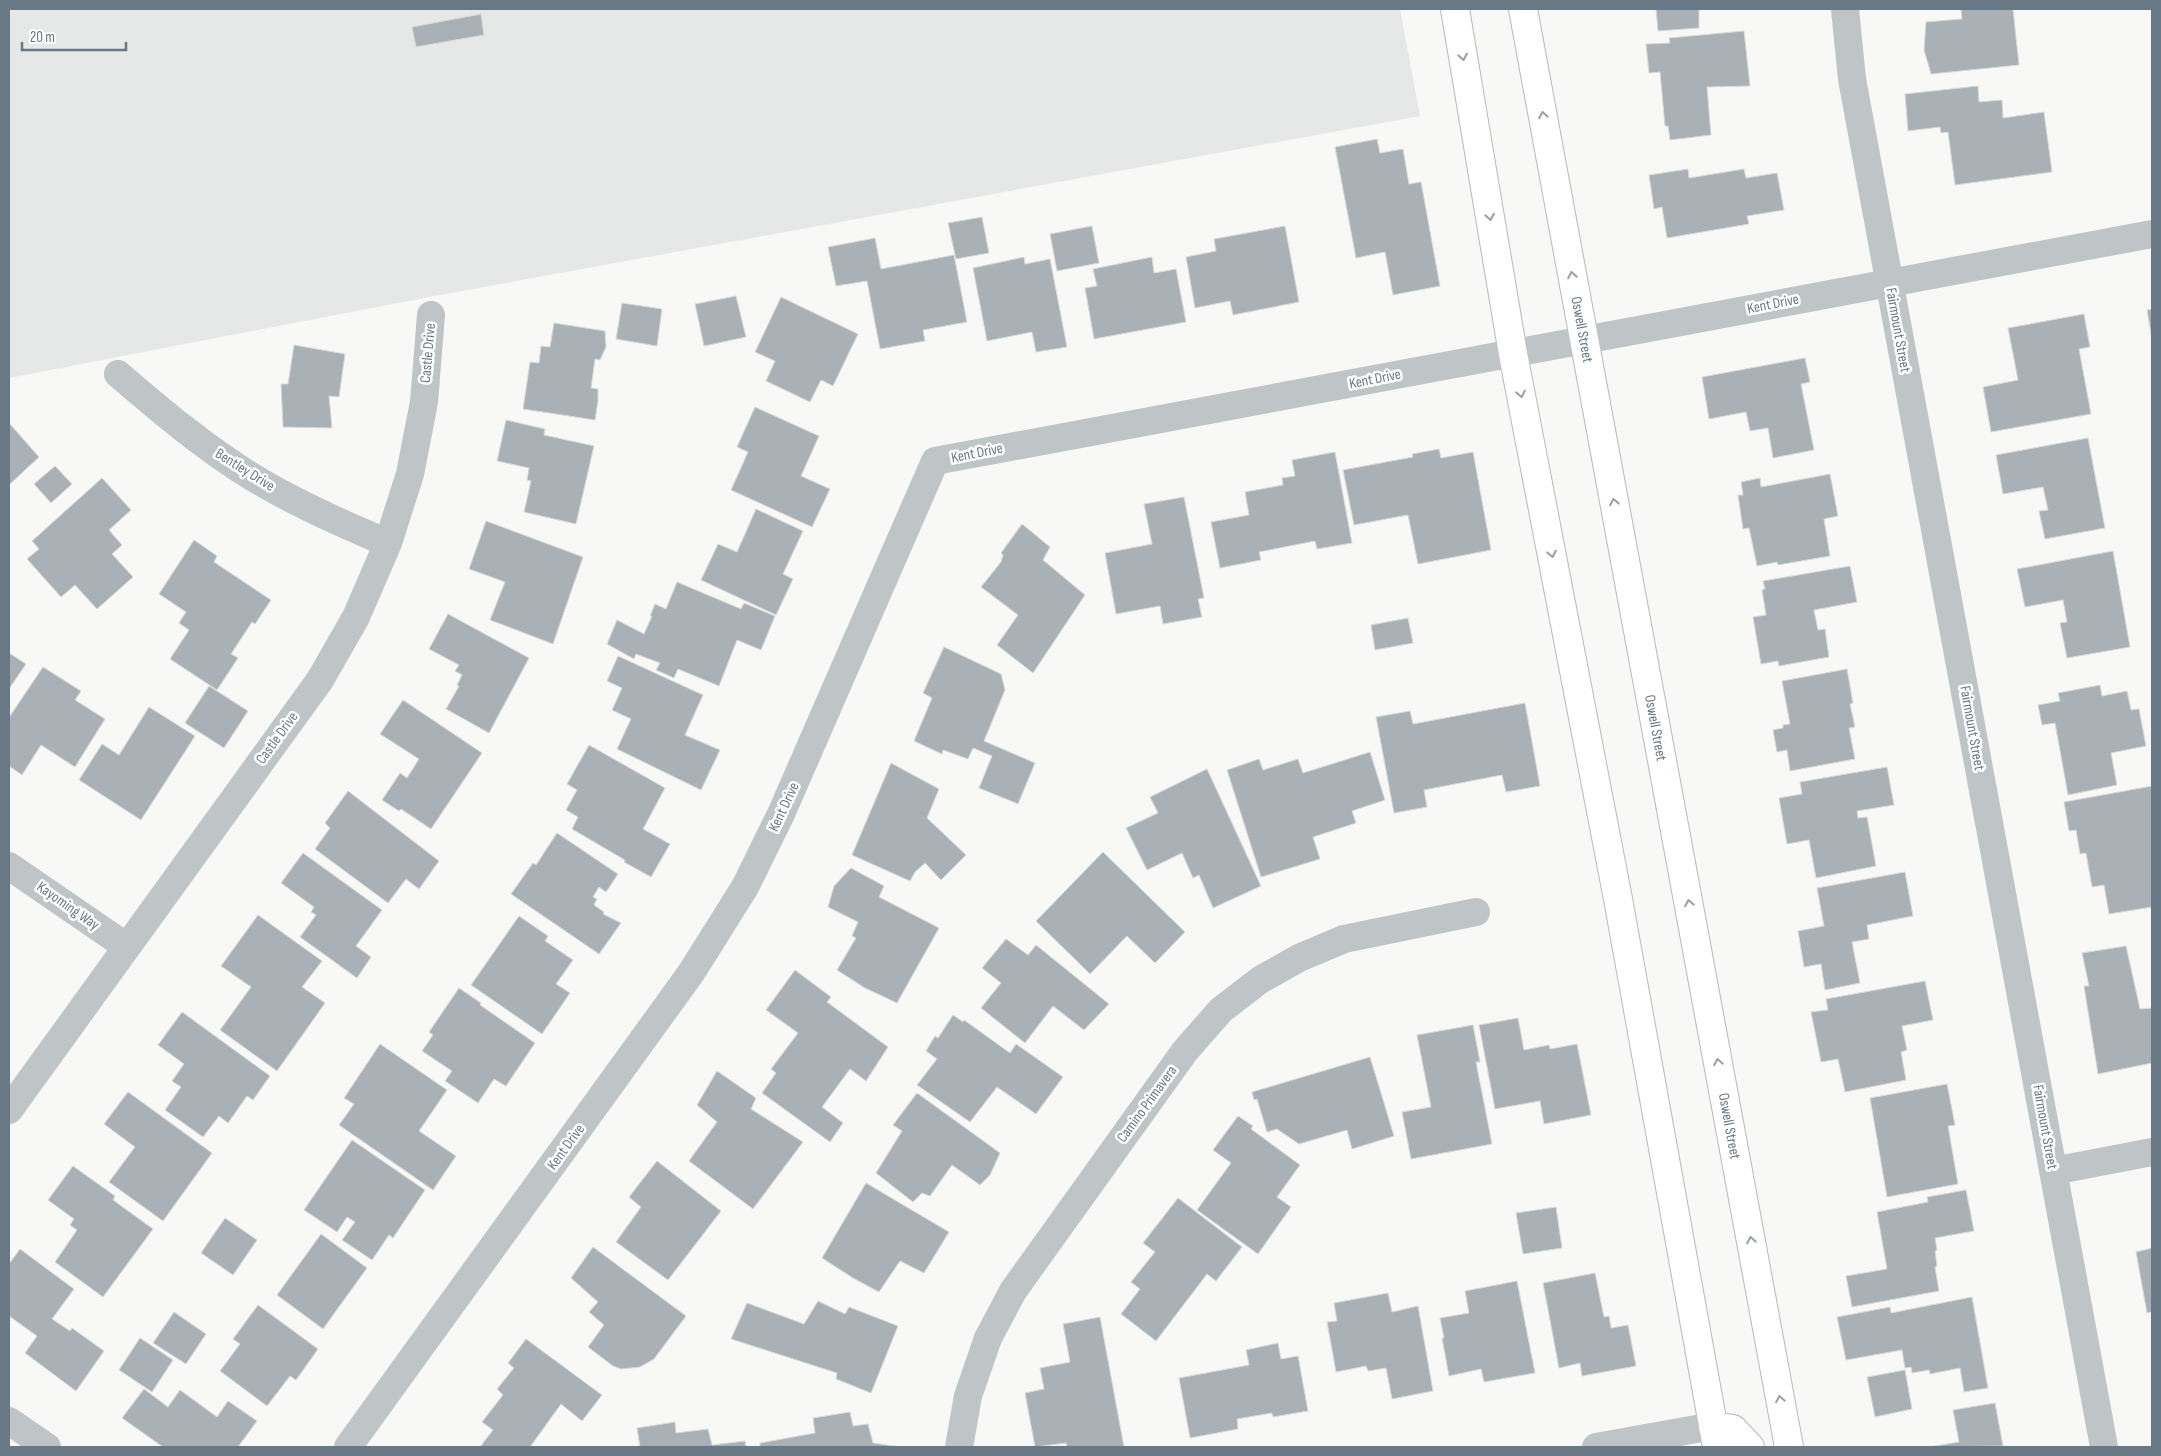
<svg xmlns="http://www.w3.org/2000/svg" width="2161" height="1456" font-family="'Sofia Sans Condensed',sans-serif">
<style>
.built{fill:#e6e7e7}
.building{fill:#a9b1b6;stroke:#dadad8}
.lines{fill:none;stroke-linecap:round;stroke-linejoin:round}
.secondary-casing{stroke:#b4b9be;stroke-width:30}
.minor{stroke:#bfc4c7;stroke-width:28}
.secondary{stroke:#fff;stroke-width:28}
.oneway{stroke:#96a0aa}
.labels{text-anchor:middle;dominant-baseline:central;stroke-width:5;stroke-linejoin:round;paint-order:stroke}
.street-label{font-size:15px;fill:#697885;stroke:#fff}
</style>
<rect width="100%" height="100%" fill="#f8f8f6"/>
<path class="built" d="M 9,9 L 1400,9 L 1420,116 L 429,297 L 9,378 Z"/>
<path class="building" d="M 1656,9 L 1699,9 L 1699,28 L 1658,31 Z
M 1961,9 L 2013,9 L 2019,65 L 1931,74 L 1924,50 L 1926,22 L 1962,19 Z
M 481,14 L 484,35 L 416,47 L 412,27 Z
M 1744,31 L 1750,86 L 1707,87 L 1711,135 L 1670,140 L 1668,126 L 1665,126 L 1660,72 L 1649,73 L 1646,44 L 1670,43 L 1669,38 Z
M 1978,86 L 1979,102 L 2002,100 L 2003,118 L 2044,112 L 2052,172 L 1955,185 L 1948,132 L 1941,133 L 1940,127 L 1908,131 L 1905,94 Z
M 1377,139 L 1380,153 L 1403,149 L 1409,184 L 1421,182 L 1440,286 L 1393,295 L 1385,252 L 1356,258 L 1335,147 Z
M 1688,169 L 1689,178 L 1744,169 L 1746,178 L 1777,173 L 1784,210 L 1747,216 L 1749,224 L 1667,238 L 1662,207 L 1654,209 L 1649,175 Z
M 982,217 L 989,253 L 956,259 L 948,223 Z
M 1092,226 L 1099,263 L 1057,271 L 1050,234 Z
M 1285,226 L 1299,302 L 1233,315 L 1230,301 L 1195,308 L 1186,257 L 1216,251 L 1214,239 Z
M 875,238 L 881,269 L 954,255 L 967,322 L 923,330 L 925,341 L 880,349 L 867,281 L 836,286 L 828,247 Z
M 1024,257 L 1025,264 L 1050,259 L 1067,347 L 1036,352 L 1032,332 L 987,341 L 973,268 Z
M 1152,257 L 1154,273 L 1176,269 L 1186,322 L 1094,339 L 1085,288 L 1097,286 L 1093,269 Z
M 736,296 L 746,337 L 704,346 L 695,304 Z
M 781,297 L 858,334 L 833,386 L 821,380 L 810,402 L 766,381 L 775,361 L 755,352 Z
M 622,303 L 662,309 L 657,346 L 616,339 Z
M 2152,309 L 2152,340 L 2147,310 Z
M 2084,314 L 2090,347 L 2079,349 L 2091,414 L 1991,432 L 1983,387 L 2018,380 L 2008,328 Z
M 554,323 L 605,331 L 606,347 L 600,360 L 595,359 L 591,388 L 598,389 L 598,401 L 595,420 L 523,409 L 530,362 L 539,363 L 541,346 L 550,347 Z
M 294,345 L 345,354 L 339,397 L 329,396 L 332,428 L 283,427 L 281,384 L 288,384 Z
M 1805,358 L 1810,382 L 1801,384 L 1814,450 L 1773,458 L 1768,428 L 1750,431 L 1746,412 L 1709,419 L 1702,377 Z
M 755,407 L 819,436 L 801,476 L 830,489 L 812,527 L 731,490 L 748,452 L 737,447 Z
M 506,420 L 545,429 L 544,435 L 594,446 L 576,524 L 524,512 L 531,481 L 527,480 L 529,468 L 497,461 Z
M 9,423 L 39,457 L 9,485 Z
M 2088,438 L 2105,528 L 2045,539 L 2039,511 L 2048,510 L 2043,487 L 2003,494 L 1996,455 Z
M 1439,449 L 1441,458 L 1473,452 L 1491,550 L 1418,564 L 1408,515 L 1354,525 L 1343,470 L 1413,457 L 1412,454 Z
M 1335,452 L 1352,543 L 1317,549 L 1315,541 L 1259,552 L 1261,560 L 1220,568 L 1211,522 L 1249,515 L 1245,492 L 1283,485 L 1282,478 L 1295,476 L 1292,460 Z
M 55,466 L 72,484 L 51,503 L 34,484 Z
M 1830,474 L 1838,516 L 1824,519 L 1830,556 L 1778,565 L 1777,562 L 1757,566 L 1749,528 L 1743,529 L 1738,495 L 1743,495 L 1741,482 L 1760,478 L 1761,487 Z
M 102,478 L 131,510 L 109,530 L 122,545 L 112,554 L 133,577 L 97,609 L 75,585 L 61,597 L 27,559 L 39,549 L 32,541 Z
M 1184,497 L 1204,598 L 1198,599 L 1202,617 L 1163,624 L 1160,606 L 1116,614 L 1105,553 L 1152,544 L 1144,504 Z
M 756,509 L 803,531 L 783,574 L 793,579 L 776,615 L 701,580 L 718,544 L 737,552 Z
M 486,521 L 583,557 L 553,644 L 490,620 L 505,582 L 469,569 Z
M 1022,524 L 1050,547 L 1043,560 L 1085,595 L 1033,673 L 997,645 L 1018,615 L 981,587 L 1001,562 L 1003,555 L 1001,553 Z
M 194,540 L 217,556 L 214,562 L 271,600 L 255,624 L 252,622 L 231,654 L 238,658 L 217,690 L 170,659 L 189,630 L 179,623 L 186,612 L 159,594 Z
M 2113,551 L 2130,647 L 2067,658 L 2060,623 L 2067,622 L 2063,600 L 2025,607 L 2017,569 Z
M 1850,566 L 1857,602 L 1814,610 L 1818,630 L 1825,629 L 1829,657 L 1779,666 L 1778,661 L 1761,664 L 1753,617 L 1766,615 L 1762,590 L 1765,589 L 1763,581 Z
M 677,582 L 741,609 L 744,603 L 775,616 L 761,650 L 737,640 L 719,686 L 678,669 L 674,678 L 656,670 L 660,663 L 636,654 L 634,659 L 607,644 L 617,620 L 644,634 L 652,616 L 650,616 L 655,604 L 666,609 Z
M 448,614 L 529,658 L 489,733 L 446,709 L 459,686 L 457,685 L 462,675 L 455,671 L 459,665 L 429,649 Z
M 1408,618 L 1413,643 L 1375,650 L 1371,625 Z
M 944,647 L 1001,674 L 1005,690 L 984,741 L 1035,763 L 1018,804 L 979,788 L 992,756 L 973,748 L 968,759 L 943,750 L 942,754 L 914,741 L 932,698 L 923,693 Z
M 9,653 L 26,664 L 9,689 Z
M 618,656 L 703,695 L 685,735 L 720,750 L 701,790 L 617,749 L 631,719 L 612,710 L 622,688 L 607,681 Z
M 43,667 L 81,691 L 75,700 L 105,719 L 75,767 L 41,745 L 22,775 L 9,766 L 9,715 L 10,716 Z
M 1847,669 L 1853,703 L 1850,704 L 1855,727 L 1849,728 L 1855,759 L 1790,771 L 1787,750 L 1777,752 L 1773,730 L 1783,728 L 1783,725 L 1790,724 L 1782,681 Z
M 2100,685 L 2102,696 L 2127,691 L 2131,710 L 2139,709 L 2146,746 L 2111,753 L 2117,785 L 2068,795 L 2055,723 L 2042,725 L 2038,705 L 2060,701 L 2058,693 Z
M 209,686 L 248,711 L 224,748 L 185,723 Z
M 403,700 L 482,753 L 431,829 L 401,809 L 399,811 L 382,800 L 400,773 L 407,778 L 419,759 L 380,734 Z
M 1525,703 L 1540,786 L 1506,792 L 1502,775 L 1424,790 L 1427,807 L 1394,813 L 1376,717 L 1410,711 L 1413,724 Z
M 149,707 L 195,736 L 141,820 L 79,780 L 102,744 L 119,755 Z
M 589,745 L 665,788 L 643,829 L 670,844 L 651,877 L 624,862 L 625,860 L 572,829 L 578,817 L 566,810 L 577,790 L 567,784 Z
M 1370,752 L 1385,800 L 1352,811 L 1356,823 L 1313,837 L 1320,859 L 1261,877 L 1227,770 L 1259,759 L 1263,770 L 1298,759 L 1303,773 Z
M 891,763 L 939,789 L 927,818 L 966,855 L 941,880 L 925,863 L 915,872 L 910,881 L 852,855 Z
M 1887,767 L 1894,805 L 1857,811 L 1858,818 L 1867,817 L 1876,866 L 1816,878 L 1809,840 L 1787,844 L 1779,798 L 1802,794 L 1800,782 Z
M 1207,769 L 1261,886 L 1213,908 L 1199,875 L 1193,878 L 1182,853 L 1147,870 L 1126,828 L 1158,813 L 1150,797 Z
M 2152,786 L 2152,907 L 2109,914 L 2104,885 L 2092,887 L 2086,853 L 2080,854 L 2076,830 L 2069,831 L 2064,802 Z
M 348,791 L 439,861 L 419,889 L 406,879 L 388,903 L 315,849 L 330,828 L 325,823 Z
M 557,833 L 618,874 L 606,892 L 599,887 L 593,897 L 597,899 L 594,905 L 604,912 L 603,914 L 621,923 L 599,954 L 511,894 L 533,863 L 536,865 Z
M 1103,852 L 1185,932 L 1155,963 L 1127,936 L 1090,974 L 1036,921 Z
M 303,853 L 382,910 L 356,946 L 371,957 L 357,978 L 300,937 L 316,915 L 311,912 L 314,907 L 281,883 Z
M 851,868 L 884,886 L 879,897 L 939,928 L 897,1003 L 865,988 L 837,970 L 856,938 L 852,936 L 858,922 L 828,907 L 834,886 Z
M 1905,872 L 1913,916 L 1867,925 L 1869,939 L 1852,942 L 1860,983 L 1825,990 L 1821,964 L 1804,967 L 1798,931 L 1824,926 L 1817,888 Z
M 258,915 L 322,961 L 302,987 L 325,1003 L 277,1071 L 220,1030 L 251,987 L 221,966 Z
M 519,916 L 548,936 L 545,941 L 573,960 L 556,984 L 570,993 L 542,1034 L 471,985 Z
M 1006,939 L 1028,955 L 1036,945 L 1109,1004 L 1084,1030 L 1053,1006 L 1025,1043 L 981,1008 L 1001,983 L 982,968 Z
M 2126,946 L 2140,1009 L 2152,1008 L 2152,1063 L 2098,1074 L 2084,986 L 2089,986 L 2082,953 Z
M 795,970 L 831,997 L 827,1002 L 888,1047 L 866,1081 L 850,1069 L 822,1107 L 843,1123 L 830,1142 L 762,1093 L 776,1073 L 771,1069 L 798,1033 L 766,1010 Z
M 1925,981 L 1933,1020 L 1902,1026 L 1907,1050 L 1901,1052 L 1906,1080 L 1845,1092 L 1838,1059 L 1821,1062 L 1811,1012 L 1828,1010 L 1826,999 Z
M 459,988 L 481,1003 L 480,1005 L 535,1043 L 506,1086 L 494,1079 L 478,1103 L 445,1081 L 452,1071 L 422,1051 L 433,1035 L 429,1032 Z
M 182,1012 L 270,1076 L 253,1100 L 247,1096 L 228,1123 L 219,1116 L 203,1137 L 165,1110 L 181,1087 L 172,1081 L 184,1064 L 158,1045 Z
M 953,1015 L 963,1022 L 964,1020 L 1010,1053 L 1016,1044 L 1063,1077 L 1036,1114 L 997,1087 L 970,1122 L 917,1085 L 937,1059 L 926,1051 L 935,1036 L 938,1038 Z
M 1518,1018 L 1524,1050 L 1549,1045 L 1550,1049 L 1577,1044 L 1591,1115 L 1544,1124 L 1540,1101 L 1495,1109 L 1479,1025 Z
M 1473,1025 L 1480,1062 L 1476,1062 L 1492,1144 L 1411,1159 L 1402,1112 L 1431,1107 L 1417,1035 Z
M 380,1044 L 447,1090 L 419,1131 L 456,1156 L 433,1190 L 339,1125 L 354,1104 L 344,1098 Z
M 1370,1057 L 1394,1136 L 1352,1149 L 1347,1130 L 1299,1144 L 1277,1129 L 1267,1132 L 1257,1099 L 1254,1100 L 1252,1092 Z
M 717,1071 L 756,1098 L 751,1109 L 803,1142 L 753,1209 L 689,1161 L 717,1122 L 697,1105 Z
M 1947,1084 L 1955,1125 L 1948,1126 L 1958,1184 L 1887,1197 L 1870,1098 Z
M 128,1092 L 212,1153 L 163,1221 L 109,1182 L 135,1147 L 104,1124 Z
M 917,1093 L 1000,1153 L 990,1175 L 980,1185 L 952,1165 L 930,1196 L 922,1193 L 913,1202 L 876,1173 L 902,1131 L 893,1125 Z
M 1238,1116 L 1253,1126 L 1251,1129 L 1300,1165 L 1277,1197 L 1291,1207 L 1258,1254 L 1197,1210 L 1231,1163 L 1213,1150 Z
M 352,1140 L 425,1190 L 393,1238 L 389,1235 L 372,1260 L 342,1240 L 355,1222 L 347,1217 L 337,1232 L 304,1210 Z
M 657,1161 L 721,1211 L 668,1280 L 616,1242 L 641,1207 L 629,1197 Z
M 73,1166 L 115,1196 L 113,1200 L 153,1229 L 103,1297 L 55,1262 L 77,1230 L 70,1225 L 74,1219 L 48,1200 Z
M 866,1183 L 949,1232 L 924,1273 L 900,1261 L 879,1292 L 853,1278 L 822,1258 Z
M 1966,1190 L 1974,1231 L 1935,1238 L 1937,1250 L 1935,1251 L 1937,1266 L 1935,1267 L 1939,1291 L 1852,1307 L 1846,1276 L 1887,1269 L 1877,1212 L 1928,1202 L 1927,1197 Z
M 1178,1198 L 1242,1247 L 1216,1281 L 1207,1274 L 1156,1341 L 1121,1314 L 1140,1289 L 1131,1282 L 1155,1252 L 1143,1243 Z
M 1556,1207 L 1562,1248 L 1523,1254 L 1516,1213 Z
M 225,1218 L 257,1240 L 233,1275 L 201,1253 Z
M 321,1234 L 367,1268 L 323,1329 L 277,1295 Z
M 593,1247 L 686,1316 L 654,1359 L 640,1367 L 621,1369 L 613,1366 L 588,1347 L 604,1325 L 589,1312 L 598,1302 L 571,1278 Z
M 2152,1248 L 2152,1312 L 2147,1313 L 2136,1252 Z
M 20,1249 L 74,1289 L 52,1319 L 70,1331 L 72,1328 L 104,1351 L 76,1391 L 25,1353 L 37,1336 L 9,1316 L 9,1264 Z
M 1595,1273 L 1604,1317 L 1609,1316 L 1611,1328 L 1628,1325 L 1636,1366 L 1582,1376 L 1580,1363 L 1559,1368 L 1543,1283 Z
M 1517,1281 L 1535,1373 L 1484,1382 L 1481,1369 L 1449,1376 L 1442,1338 L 1444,1338 L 1440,1318 L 1469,1313 L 1465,1291 Z
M 1388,1293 L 1392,1312 L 1418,1306 L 1433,1391 L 1392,1399 L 1386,1368 L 1368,1371 L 1366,1366 L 1336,1372 L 1327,1322 L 1337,1321 L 1334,1303 Z
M 1972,1297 L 1988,1388 L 1964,1392 L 1960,1368 L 1930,1374 L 1929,1370 L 1912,1373 L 1911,1367 L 1905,1368 L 1902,1350 L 1846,1360 L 1837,1317 L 1890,1307 L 1891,1313 Z
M 818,1301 L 845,1314 L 849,1307 L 898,1326 L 871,1393 L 836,1379 L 837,1373 L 731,1339 L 747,1303 L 804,1324 Z
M 258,1305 L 318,1349 L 296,1380 L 290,1376 L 267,1406 L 220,1371 L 240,1344 L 233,1339 Z
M 174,1312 L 206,1334 L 186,1364 L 153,1343 Z
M 1100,1317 L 1124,1447 L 1067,1447 L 1066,1443 L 1035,1447 L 1025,1393 L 1044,1389 L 1040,1368 L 1070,1362 L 1063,1324 Z
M 140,1338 L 173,1360 L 152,1392 L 119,1370 Z
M 526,1339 L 602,1395 L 582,1421 L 561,1404 L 530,1447 L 480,1447 L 493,1430 L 482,1422 L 503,1395 L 497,1389 L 514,1368 L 508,1363 Z
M 1278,1343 L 1281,1359 L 1298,1356 L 1308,1411 L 1273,1417 L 1272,1413 L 1237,1419 L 1238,1429 L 1190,1438 L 1179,1378 L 1249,1365 L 1246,1350 Z
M 1905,1370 L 1912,1409 L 1875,1417 L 1867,1377 Z
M 144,1389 L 168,1407 L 180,1390 L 217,1417 L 228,1401 L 257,1421 L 238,1447 L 163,1447 L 122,1418 Z
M 1995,1403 L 2003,1446 L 1929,1447 L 1959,1442 L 1953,1410 Z
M 850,1412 L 853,1426 L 868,1424 L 873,1443 L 901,1447 L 760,1447 L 760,1443 L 815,1433 L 813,1418 Z
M 675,1422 L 676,1433 L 708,1429 L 712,1445 L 745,1441 L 746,1447 L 640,1447 L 637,1428 Z"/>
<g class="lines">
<defs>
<g id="secondary">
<path d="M 1455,9 L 1513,354 L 1618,899 L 1717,1447"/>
<path id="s1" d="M 1523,9 L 1789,1447"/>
<path d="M 1713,1426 L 1733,1429 L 1750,1447"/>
</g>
</defs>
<use href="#secondary" class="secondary-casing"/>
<path class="minor" d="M 1845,9 L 1852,79 L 2104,1447
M 118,374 C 161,411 205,448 254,478 C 297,504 342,524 388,543
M 9,866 L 127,947
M 9,1110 L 320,680 L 356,617 L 388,543 L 410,474 L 424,402 L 431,315
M 2053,1171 L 2152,1152
M 9,1421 L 47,1447
M 348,1447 L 691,973 L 745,887 L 781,814 L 935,461 L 2152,234
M 959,1447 L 968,1396 L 988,1338 L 1013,1291 L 1185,1051 L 1221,1010 L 1260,980 L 1299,958 L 1344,939 L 1476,912
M 1596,1447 L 1713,1426"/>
<use href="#secondary" class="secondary"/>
</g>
<defs><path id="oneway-chevron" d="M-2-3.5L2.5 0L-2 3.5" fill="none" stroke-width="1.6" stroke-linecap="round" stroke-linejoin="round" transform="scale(1.25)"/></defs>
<g class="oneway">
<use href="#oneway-chevron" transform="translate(1463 57) rotate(80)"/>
<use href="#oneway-chevron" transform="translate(1543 115) rotate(-100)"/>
<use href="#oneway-chevron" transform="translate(1490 217) rotate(80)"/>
<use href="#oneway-chevron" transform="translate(1572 275) rotate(-100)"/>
<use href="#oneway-chevron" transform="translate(1521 394) rotate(79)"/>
<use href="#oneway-chevron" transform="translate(1614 502) rotate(-101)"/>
<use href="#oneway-chevron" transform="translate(1552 554) rotate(79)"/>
<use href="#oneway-chevron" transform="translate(1689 903) rotate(-100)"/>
<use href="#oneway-chevron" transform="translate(1718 1062) rotate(-100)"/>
<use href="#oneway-chevron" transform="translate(1751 1240) rotate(-100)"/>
<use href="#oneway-chevron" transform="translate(1780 1399) rotate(-100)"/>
</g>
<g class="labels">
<g class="street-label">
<text transform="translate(1773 304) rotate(-11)">Kent Drive</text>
<text stroke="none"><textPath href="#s1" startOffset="326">Oswell Street</textPath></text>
<text transform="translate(1898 330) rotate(80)">Fairmount Street</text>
<text transform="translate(428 353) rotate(-85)">Castle Drive</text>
<text transform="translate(1375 379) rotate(-11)">Kent Drive</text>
<text transform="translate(977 453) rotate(-11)">Kent Drive</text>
<text transform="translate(245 470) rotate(32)">Bentley Drive</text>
<text stroke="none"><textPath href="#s1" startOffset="731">Oswell Street</textPath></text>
<text transform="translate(1972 728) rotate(80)">Fairmount Street</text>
<text transform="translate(277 738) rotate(-54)">Castle Drive</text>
<text transform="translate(784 807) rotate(-65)">Kent Drive</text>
<text transform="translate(68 906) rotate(35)">Kayoming Way</text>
<text transform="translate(1147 1104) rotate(-54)">Camino Primavera</text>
<text stroke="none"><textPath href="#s1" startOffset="1136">Oswell Street</textPath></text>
<text transform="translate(2045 1127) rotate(80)">Fairmount Street</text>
<text transform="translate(566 1147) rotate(-54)">Kent Drive</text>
</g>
</g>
<rect width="2161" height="1456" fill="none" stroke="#697885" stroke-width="20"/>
<path d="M22 42v8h104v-8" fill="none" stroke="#697885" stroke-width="2.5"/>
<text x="30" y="42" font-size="15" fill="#697885" stroke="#ffffff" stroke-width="4" paint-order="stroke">20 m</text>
</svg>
